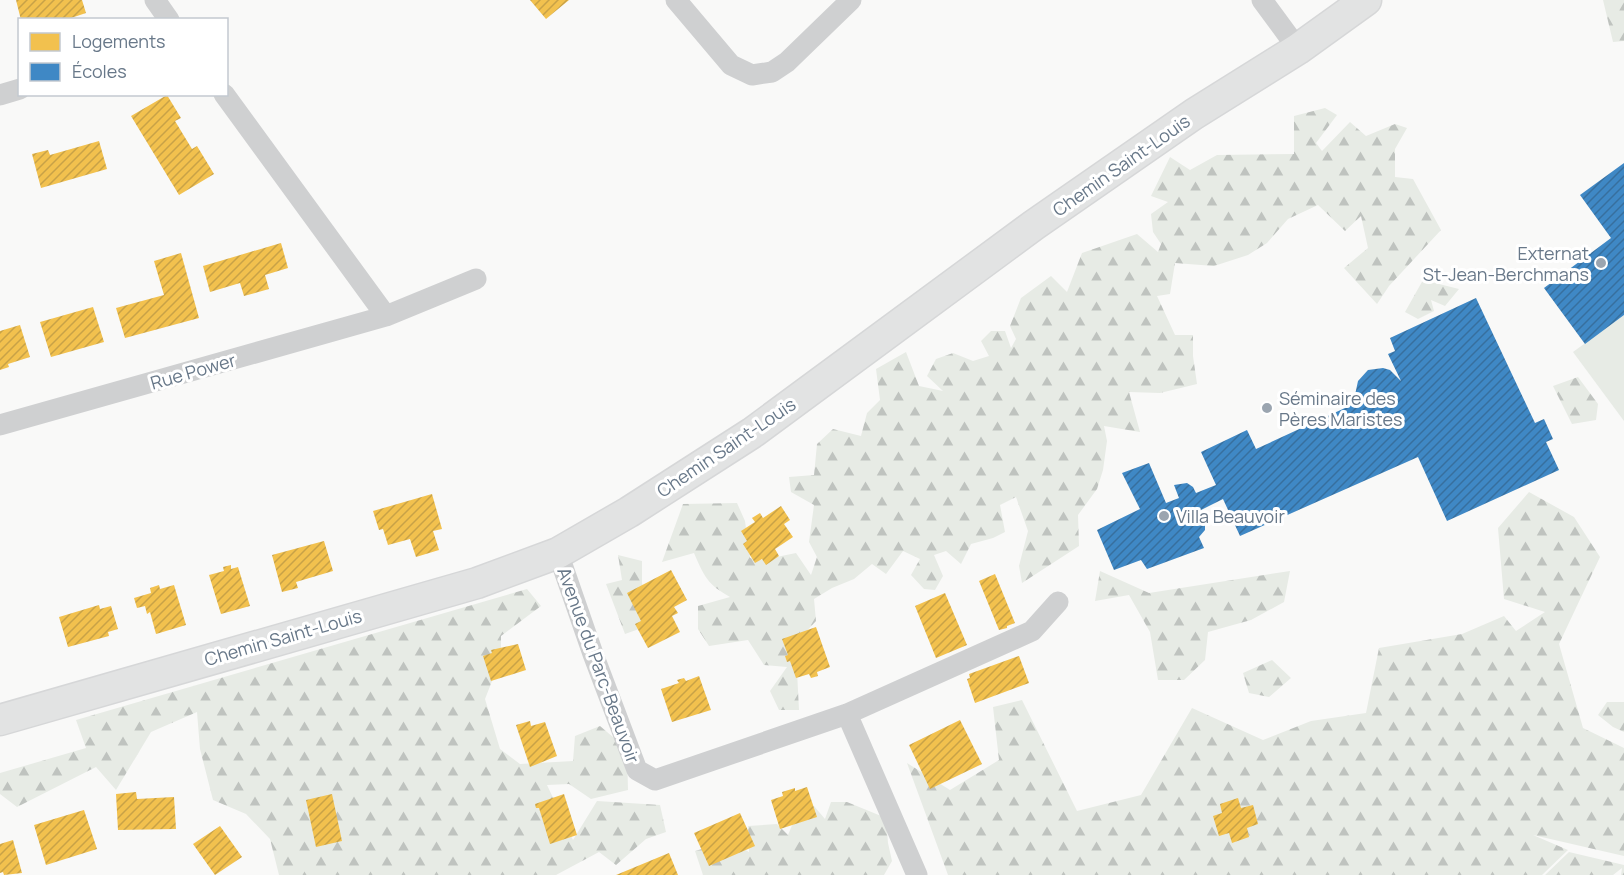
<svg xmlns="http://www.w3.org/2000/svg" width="1624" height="875" font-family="Manrope,sans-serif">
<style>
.forest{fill:url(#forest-firs)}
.garden{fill:#e7ebe5}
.homes{fill:url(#homes-hatch)}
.schools{fill:url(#schools-hatch)}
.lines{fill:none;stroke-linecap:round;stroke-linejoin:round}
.secondary-casing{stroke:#d6d7d8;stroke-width:33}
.street{stroke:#cfd0d1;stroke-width:21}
.secondary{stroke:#e2e3e3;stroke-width:30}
.poi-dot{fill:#9ba5b0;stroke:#fff;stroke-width:2}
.labels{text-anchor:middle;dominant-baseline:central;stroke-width:6;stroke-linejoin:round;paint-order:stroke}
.street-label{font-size:18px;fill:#687889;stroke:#fff}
.poi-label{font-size:18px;fill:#687889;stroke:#fff;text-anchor:start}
</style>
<defs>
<pattern id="forest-firs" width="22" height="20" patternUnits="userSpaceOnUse" patternTransform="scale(1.5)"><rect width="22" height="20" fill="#e7ebe5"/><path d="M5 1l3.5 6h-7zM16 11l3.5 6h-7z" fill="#bfc3bf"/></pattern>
<pattern id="homes-hatch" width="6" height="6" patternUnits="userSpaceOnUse" patternTransform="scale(1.5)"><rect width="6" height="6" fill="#f2c14e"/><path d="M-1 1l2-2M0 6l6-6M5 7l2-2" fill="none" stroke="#c8a247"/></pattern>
<pattern id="schools-hatch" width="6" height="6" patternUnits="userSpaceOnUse" patternTransform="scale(1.5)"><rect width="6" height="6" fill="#3f88c5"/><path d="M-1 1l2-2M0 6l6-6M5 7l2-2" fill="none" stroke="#376f9e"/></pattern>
</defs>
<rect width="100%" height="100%" fill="#f9f9f8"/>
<path class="forest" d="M 1603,0 L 1624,0 L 1624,41 L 1613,42 Z
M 1325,108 L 1337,115 L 1316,143 L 1322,151 L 1350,122 L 1366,136 L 1395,124 L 1407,128 L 1395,149 L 1395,177 L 1413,179 L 1441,230 L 1389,286 L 1377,304 L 1344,268 L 1368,248 L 1361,216 L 1345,231 L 1318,205 L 1288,219 L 1267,243 L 1248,255 L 1214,266 L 1175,263 L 1170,294 L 1157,296 L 1175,335 L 1193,335 L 1193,356 L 1197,384 L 1160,393 L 1129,392 L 1140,432 L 1104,426 L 1107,441 L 1103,470 L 1097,489 L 1078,515 L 1079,546 L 1022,583 L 1019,566 L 1028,531 L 1016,497 L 1000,505 L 1005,532 L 993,538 L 971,544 L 961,564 L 946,551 L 934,555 L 943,576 L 935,590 L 924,589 L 911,575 L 920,559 L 903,551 L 886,574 L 872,564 L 854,579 L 832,588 L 814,599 L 816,621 L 803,635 L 797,671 L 799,710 L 779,710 L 770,691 L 787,667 L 764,665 L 748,640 L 709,646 L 698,629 L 698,606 L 730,597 C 707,584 704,576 694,553 L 662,562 L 683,504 L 737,503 L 745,521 L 750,558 L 762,560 L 796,553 L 811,575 L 817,557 L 809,542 L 814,505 L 791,492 L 789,477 L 814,475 L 817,444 L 833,429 L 861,436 L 867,413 L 880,400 L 876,369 L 906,352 L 919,386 L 943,391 L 927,376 L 936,359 L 953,353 L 973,361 L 989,356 L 981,341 L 991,331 L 1005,331 L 1011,348 L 1016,339 L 1010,326 L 1021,298 L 1051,276 L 1067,292 L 1082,253 L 1137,234 L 1158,252 L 1161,244 L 1153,232 L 1151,214 L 1168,202 L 1151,196 L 1170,157 L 1190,170 L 1217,155 L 1294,154 L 1294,116 Z
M 1423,280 L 1459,289 L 1445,306 L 1431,300 L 1434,311 L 1418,319 L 1405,312 Z
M 1578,377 L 1598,404 L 1596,420 L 1572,424 L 1553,386 Z
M 1529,492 L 1574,517 L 1600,557 L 1559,644 L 1583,728 L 1624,748 L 1624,856 L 1533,835 L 1568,850 L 1542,875 L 948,875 L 907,763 L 950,790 L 999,760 L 993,707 L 1022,700 L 1077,811 L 1141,795 L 1192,708 L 1263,740 L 1311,721 L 1366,713 L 1379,648 L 1462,634 L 1504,616 L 1516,631 L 1545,612 L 1504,599 L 1498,528 Z
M 618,555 L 642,561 L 642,583 L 653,624 L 625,634 L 606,584 L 622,580 Z
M 1100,571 L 1149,593 L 1290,571 L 1284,602 L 1251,620 L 1208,632 L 1205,660 L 1184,680 L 1158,680 L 1150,632 L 1129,595 L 1095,601 Z
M 527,589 L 541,606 L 501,636 L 501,658 L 485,699 L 500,749 L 520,764 L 573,761 L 575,736 L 600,726 L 627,749 L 628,790 L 591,799 L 569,784 L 547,785 L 573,840 L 597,801 L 660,805 L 666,832 L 646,839 L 616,865 L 599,852 L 556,875 L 279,875 L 270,839 L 246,814 L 213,800 L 200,749 L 197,712 L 151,732 L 116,790 L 96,767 L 17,807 L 0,794 L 0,773 L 86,748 L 76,720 Z
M 1272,660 L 1291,678 L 1269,697 L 1249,693 L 1243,673 Z
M 1607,702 L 1624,702 L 1624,732 L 1613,727 L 1598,715 Z
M 831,802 L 847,802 L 886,818 L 888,843 L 892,861 L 884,875 L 703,875 L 695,851 L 729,841 L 749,852 L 748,826 L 777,824 L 788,835 L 796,816 L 814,806 L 825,819 Z
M 1569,852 L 1624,865 L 1624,875 L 1621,875 L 1622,868 L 1613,875 L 1545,875 Z"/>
<path class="garden" d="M 1624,315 L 1624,421 L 1573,352 Z"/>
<path class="homes" d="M 16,0 L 82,0 L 86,13 L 65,20 L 21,20 Z
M 530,0 L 569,0 L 546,19 Z
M 167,95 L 181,118 L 175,121 L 192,149 L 197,146 L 214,174 L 179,195 L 131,116 Z
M 99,141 L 107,169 L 41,188 L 32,154 L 48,150 L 50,155 Z
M 281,243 L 288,268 L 265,275 L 269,289 L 244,296 L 240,283 L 210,292 L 203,266 Z
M 181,253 L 199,318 L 125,338 L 116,308 L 164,295 L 154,261 Z
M 93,307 L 104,342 L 51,357 L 40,322 Z
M 20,325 L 30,357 L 8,364 L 9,367 L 0,370 L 0,331 Z
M 432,494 L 442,529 L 433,531 L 439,550 L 416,557 L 410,539 L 388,545 L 383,529 L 379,530 L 373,511 Z
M 781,506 L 790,520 L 784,524 L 793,537 L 775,549 L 779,556 L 766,565 L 762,559 L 755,563 L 743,544 L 747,541 L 741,531 L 755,522 L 752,518 L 760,513 L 763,518 Z
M 324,541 L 333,571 L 296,582 L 298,588 L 282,592 L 272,555 Z
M 231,565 L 231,569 L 238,567 L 250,606 L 221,614 L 209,575 L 224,571 L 223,567 Z
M 671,570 L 687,600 L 674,607 L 678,613 L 672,616 L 680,632 L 648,648 L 635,624 L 641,621 L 627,593 Z
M 995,574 L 1015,623 L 1007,626 L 1007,628 L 999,630 L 979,581 Z
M 159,585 L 160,589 L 174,585 L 186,625 L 156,634 L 150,612 L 147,614 L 145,606 L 137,608 L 134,598 L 151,593 L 150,588 Z
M 945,593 L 967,645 L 936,658 L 915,606 Z
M 99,605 L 100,609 L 111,606 L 118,629 L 108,632 L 109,636 L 68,647 L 59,617 Z
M 816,627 L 830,667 L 817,672 L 818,676 L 811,678 L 809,674 L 796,678 L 790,661 L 787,662 L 785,656 L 788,655 L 782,639 Z
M 518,644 L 526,670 L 491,681 L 483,656 L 492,653 L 491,650 Z
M 1019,656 L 1029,683 L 975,703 L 967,679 L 970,678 L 969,674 Z
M 699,676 L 711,710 L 672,722 L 661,689 L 679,683 L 677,680 L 684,678 L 686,681 Z
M 960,720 L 982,764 L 930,789 L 909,745 Z
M 530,721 L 531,726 L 545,722 L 557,756 L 530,767 L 516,725 Z
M 807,787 L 817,817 L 780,829 L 771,800 L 783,796 L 782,792 L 795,788 L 795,791 Z
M 136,792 L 137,799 L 174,797 L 176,829 L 118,830 L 116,794 Z
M 332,794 L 342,841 L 316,847 L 306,800 Z
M 564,794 L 577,835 L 550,844 L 539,808 L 536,808 L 535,804 Z
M 1238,798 L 1241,808 L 1253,805 L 1258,824 L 1247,828 L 1249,837 L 1232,843 L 1229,833 L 1219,836 L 1213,816 L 1222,813 L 1220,804 Z
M 84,810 L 97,849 L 46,865 L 34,825 Z
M 740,813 L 755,846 L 709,866 L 694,833 Z
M 220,826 L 242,857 L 215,875 L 193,844 Z
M 13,840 L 22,873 L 4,875 L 3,872 L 0,873 L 0,844 Z
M 669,853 L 678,875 L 616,875 Z"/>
<path class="schools" d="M 1624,163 L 1624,315 L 1585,344 L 1544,288 L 1611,238 L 1580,195 Z
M 1476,298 L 1535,423 L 1544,419 L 1553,439 L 1546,442 L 1559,470 L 1447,521 L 1418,457 L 1240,536 L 1223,499 L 1199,511 L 1205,521 L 1205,530 L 1199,537 L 1204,548 L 1147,569 L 1141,560 L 1114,570 L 1097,530 L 1140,509 L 1122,473 L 1149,463 L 1166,503 L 1179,498 L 1174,485 L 1187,483 L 1193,487 L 1196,493 L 1216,485 L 1201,452 L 1247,430 L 1256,449 L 1358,402 L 1355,395 L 1358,381 L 1368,370 L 1383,368 L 1390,370 L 1401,381 L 1388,354 L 1395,351 L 1390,338 Z"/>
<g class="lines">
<defs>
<path id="secondary" d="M 0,720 L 477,583 L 558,553 L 629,512 L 752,433 L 1034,225 L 1194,114 L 1298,49 L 1366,0"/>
</defs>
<use href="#secondary" class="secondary-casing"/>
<path class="street" d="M 155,0 L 169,20
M 676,0 L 731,65 L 752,75 L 772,72 L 787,62 L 851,0
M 1262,0 L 1298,49
M 224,94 L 386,316
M 0,95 L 20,89
M 0,425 L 386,316 L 476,279
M 558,553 L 593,654 L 637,770 L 655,780 L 847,714 L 1032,631 L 1058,602
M 847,714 L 917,875"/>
<use href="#secondary" class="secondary"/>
</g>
<g class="poi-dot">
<circle cx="1601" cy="263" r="6"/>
<circle cx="1267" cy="408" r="6"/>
<circle cx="1164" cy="516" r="6"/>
</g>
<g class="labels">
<g class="street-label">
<text transform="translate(1121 165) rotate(-35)">Chemin Saint-Louis</text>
<text transform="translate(193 371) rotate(-16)">Rue Power</text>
<text transform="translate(726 447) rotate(-34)">Chemin Saint-Louis</text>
<text transform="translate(283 637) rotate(-16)">Chemin Saint-Louis</text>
<text transform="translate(599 665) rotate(70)">Avenue du Parc-Beauvoir</text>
</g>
<g class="poi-label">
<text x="1589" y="253" text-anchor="end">Externat<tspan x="1589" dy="21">St-Jean-Berchmans</tspan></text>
<text x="1279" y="398">Séminaire des<tspan x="1279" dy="21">Pères Maristes</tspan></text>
<text x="1176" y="516">Villa Beauvoir</text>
</g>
</g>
<rect x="18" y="18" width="210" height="78" fill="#ffffff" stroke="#c3c9d0" stroke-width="1.5"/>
<rect x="30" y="33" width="30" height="18" fill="#f2c14e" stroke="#c3c9d0" stroke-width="1.5"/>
<text x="72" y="48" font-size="18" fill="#687889">Logements</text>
<rect x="30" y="63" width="30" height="18" fill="#3f88c5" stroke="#c3c9d0" stroke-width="1.5"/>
<text x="72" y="78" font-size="18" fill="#687889">Écoles</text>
</svg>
